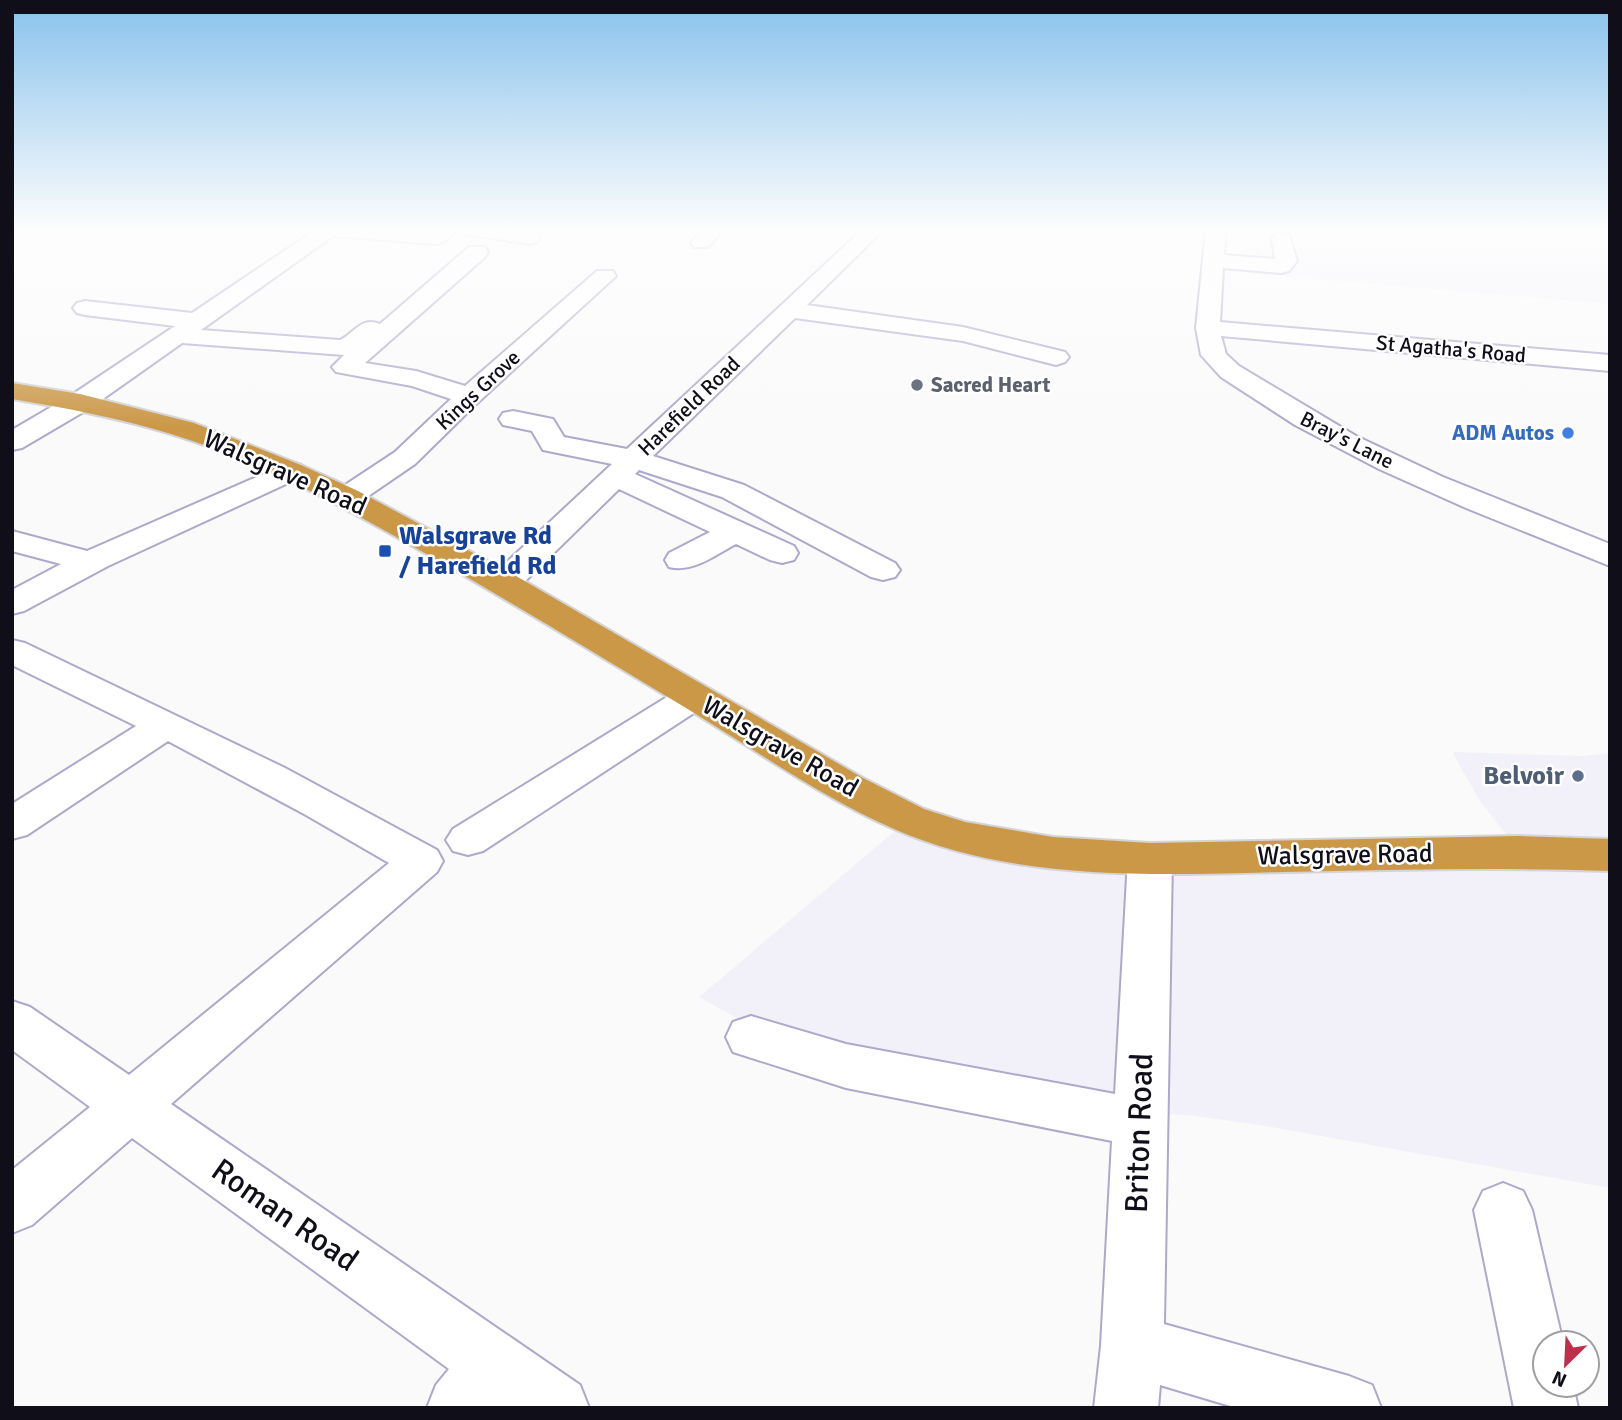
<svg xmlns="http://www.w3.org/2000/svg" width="1622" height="1420" font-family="Signika,sans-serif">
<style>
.built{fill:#f2f1fa}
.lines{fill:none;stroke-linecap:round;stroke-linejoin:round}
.minor-casing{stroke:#aca9cb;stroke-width:4}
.highway-casing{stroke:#d4d4d6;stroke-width:4}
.minor{fill:#fff;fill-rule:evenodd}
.highway{fill:#cb9848;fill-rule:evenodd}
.worship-dot{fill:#6b7280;stroke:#fff;stroke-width:2.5}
.shop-dot{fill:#3f7fe0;stroke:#fff;stroke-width:2.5}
.transit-dot{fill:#1a4fb4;stroke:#fff;stroke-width:2.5}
.service-dot{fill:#5c6f8a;stroke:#fff;stroke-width:2.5}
.labels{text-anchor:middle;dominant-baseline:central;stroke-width:5;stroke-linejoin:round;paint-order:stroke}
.far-street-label{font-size:21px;fill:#0f0e19;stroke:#fff}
.far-worship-label{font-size:21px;font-weight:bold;fill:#5b616d;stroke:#fff;text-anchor:start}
.far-shop-label{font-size:21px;font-weight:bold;fill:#366cbe;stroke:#fff;text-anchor:end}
.street-label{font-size:26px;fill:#0f0e19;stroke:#fff}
.transit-label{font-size:26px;font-weight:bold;fill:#164399;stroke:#fff;text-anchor:start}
.service-label{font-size:26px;font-weight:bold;fill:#4e5e75;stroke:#fff;text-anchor:end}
.near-street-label{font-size:32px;fill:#0f0e19;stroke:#fff}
</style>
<rect width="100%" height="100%" fill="#fafafa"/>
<path class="built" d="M 1245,229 L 1610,229 L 1610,245 L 1602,245 L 1610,255 L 1610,304 L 1244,273 Z
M 1454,752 L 1582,756 L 1610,753 L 1610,1188 L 1260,1125 L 1187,1115 L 1075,1110 L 767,1035 L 699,997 L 909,819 L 978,841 L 1519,851 L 1480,801 L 1453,754 Z"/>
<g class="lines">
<defs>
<path id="minor" d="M 317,229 L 432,231 L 436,229 L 459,229 L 443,242 L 436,244 L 333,236 L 201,330 L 340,340 C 355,333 361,316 380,324 L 469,247 L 485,247 L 488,252 L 485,257 L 365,363 L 416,371 L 465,386 L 597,271 L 613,271 L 616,276 L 474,406 L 415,464 L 358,503 L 347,506 L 336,503 L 332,497 L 336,491 L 395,452 L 451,399 L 412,386 L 336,372 L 332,367 L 344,355 L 182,343 L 90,408 L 22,448 L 12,450 L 12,430 L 70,396 L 175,326 L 85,315 L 77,313 L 73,308 L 77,303 L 85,301 L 192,313 Z
M 462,229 L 509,229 L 537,234 L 540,238 L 537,242 L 530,244 L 472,235 L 465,233 Z
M 703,229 L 724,229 L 708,247 L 694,247 L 691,243 Z
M 863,229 L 884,229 L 807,305 L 963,327 L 1065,352 L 1069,357 L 1065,362 L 1056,365 L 963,341 L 795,318 L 653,456 L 744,485 L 895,563 L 900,570 L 895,577 L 883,580 L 871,577 L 722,497 L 639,470 L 635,474 L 794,546 L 798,553 L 794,560 L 782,563 L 770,560 L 736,544 C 715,555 693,573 669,567 L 665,560 L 669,553 L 710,532 L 619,489 L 516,590 L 504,593 L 492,590 L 487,583 L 492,576 L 612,464 L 543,450 L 532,431 L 503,425 L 499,419 L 503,413 L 513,411 L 553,419 L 564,437 L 627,449 Z
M 1206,229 L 1226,229 L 1224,255 L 1275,259 L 1272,239 L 1275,235 L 1289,235 L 1297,261 L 1289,271 L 1281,273 L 1223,268 L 1220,322 L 1610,355 L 1610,371 L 1221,336 L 1226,354 L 1239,366 L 1356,436 L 1443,477 L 1610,544 L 1610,566 L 1466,508 L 1379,469 L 1295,425 L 1221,377 L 1201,355 L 1196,328 Z
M 291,462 L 301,465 L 306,471 L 301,477 L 108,566 L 24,611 L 12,614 L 12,590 L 61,564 L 12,551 L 12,531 L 87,551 Z
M 12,640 L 25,643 L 285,768 L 437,850 L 443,861 L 437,872 L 171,1104 L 580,1385 L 589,1408 L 427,1408 L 436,1385 L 449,1369 L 132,1138 L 32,1225 L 12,1233 L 12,1170 L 90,1107 L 12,1050 L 12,1001 L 30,1007 L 129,1075 L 389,863 L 306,815 L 168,741 L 27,835 L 12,839 L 12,804 L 136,726 L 12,665 Z
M 693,685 L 706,689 L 712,697 L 706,705 L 483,851 L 468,855 L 453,851 L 446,840 L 453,829 L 680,689 Z
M 1150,843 L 1166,848 L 1172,859 L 1164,1324 L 1349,1376 L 1372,1385 L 1381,1408 L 1237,1408 L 1160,1385 L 1158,1408 L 1094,1408 L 1101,1346 L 1112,1141 L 846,1088 L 733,1052 L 726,1037 L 733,1022 L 751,1016 L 846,1044 L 1115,1094 L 1128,859 L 1134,848 Z
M 1503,1183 L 1523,1191 L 1532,1210 L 1563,1343 L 1545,1343 L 1545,1385 L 1573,1385 L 1578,1408 L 1514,1408 L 1474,1210 L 1483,1191 Z"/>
<path id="highway" d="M 12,383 L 80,394 L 194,423 L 301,465 L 358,491 L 516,576 L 863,778 L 924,809 L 965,822 L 1053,837 L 1150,843 L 1519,836 L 1610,839 L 1610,871 C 1501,867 1392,870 1283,872 C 1154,875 1015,882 894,829 C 821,797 754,749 686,708 C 593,652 500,595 405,542 C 331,500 253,459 171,434 C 119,418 66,408 12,399 Z"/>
</defs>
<use href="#minor" class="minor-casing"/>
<use href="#highway" class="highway-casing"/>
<use href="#minor" class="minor"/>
<use href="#highway" class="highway"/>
</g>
<linearGradient id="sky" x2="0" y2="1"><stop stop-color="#88c2ec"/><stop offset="0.54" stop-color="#fdfdfd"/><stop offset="1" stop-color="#fdfdfd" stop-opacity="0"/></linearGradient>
<rect width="1622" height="427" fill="url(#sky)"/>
<circle class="worship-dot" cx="917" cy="385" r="7"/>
<circle class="shop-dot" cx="1568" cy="433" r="7"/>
<rect class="transit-dot" x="378" y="544" width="14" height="14" rx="3.5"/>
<circle class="service-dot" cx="1578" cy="776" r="7"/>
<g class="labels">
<g class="far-street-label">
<text transform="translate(1451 349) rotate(5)">St Agatha's Road</text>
<text transform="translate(478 390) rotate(-43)">Kings Grove</text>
<text transform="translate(689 406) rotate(-44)">Harefield Road</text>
<text transform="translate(1347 440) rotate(27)">Bray's Lane</text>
</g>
<g class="far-worship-label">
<text x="931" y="385">Sacred Heart</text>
</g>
<g class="far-shop-label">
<text x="1554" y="433">ADM Autos</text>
</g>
<g class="street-label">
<text transform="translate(285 473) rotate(24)">Walsgrave Road</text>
<text transform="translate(780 747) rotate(30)">Walsgrave Road</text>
<text transform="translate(1345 855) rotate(-1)">Walsgrave Road</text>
</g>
<g class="transit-label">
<text x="399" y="536">Walsgrave Rd<tspan x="399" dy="30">/ Harefield Rd</tspan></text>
</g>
<g class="service-label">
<text x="1564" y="776">Belvoir</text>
</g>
<g class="near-street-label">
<text transform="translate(1139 1133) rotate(-88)">Briton Road</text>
<text transform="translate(285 1215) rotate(35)">Roman Road</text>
</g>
</g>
<rect width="1622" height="1420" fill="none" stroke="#0f0e19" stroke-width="28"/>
<g transform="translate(1566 1364) rotate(204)"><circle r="33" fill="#ffffff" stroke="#9f9fa3" stroke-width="2"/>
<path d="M0-5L12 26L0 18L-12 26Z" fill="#bf2e4a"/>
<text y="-10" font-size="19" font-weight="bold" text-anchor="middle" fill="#0f0e19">N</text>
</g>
</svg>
